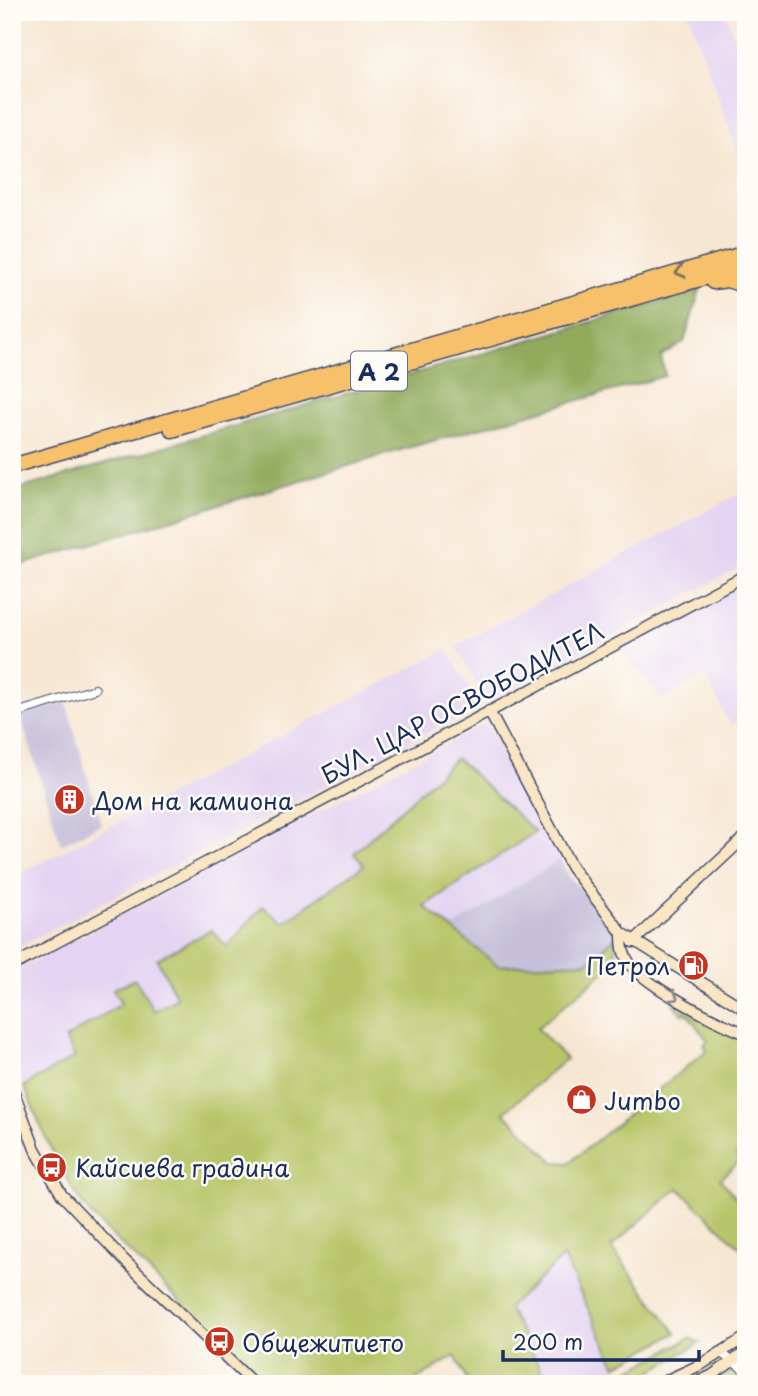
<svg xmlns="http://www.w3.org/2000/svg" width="758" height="1396" font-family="'Playpen Sans',sans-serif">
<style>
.built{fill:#e4d3f2}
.industrial{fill:#c6c0da}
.green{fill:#b7c567;stroke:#697a62;stroke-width:2}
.forest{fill:#91aa5c;stroke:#566c5d;stroke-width:2}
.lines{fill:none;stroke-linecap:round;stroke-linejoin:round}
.street-casing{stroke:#3c4a6f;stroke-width:10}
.secondary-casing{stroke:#3c4a6f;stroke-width:13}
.highway-casing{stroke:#3c4a6f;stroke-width:17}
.street{stroke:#fff;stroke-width:8}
.secondary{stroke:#fbe6c4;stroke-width:10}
.highway{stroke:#f6c16b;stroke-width:14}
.oneway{stroke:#7e7164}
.oneway2{stroke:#8b8a91}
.labels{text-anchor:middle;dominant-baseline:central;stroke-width:5;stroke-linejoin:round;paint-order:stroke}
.shield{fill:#fdfcf7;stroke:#5f6c8c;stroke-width:2}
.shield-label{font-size:23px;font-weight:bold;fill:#1b2f5e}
.street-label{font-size:24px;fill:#1b2f5e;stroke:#fdfcf7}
.poi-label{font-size:24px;fill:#1b2f5e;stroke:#fdfcf7;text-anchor:start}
</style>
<rect width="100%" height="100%" fill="#fdfcf7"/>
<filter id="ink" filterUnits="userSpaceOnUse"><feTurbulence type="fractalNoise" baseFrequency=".0143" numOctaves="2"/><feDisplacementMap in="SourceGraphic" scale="14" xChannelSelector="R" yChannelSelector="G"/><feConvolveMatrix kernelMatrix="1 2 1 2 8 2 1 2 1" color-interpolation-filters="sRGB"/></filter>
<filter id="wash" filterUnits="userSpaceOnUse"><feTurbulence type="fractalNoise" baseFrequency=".00686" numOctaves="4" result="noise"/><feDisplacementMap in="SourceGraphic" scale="28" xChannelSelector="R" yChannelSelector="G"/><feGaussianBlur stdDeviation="1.57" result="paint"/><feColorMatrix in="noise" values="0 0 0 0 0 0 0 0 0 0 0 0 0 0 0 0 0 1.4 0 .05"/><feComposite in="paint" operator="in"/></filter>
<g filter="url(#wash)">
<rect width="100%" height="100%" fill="#f7e6d1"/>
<path class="built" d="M 688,12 L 725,12 L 746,68 L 746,176 Z
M 746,490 L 746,564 L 487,703 L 456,646 Z
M 746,582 L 746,717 L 730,725 L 705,675 L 662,700 L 620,650 Z
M 447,649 L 479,706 L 12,950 L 12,878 Z
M 486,723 L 560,859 L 452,928 L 355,853 L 365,865 L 283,923 L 226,948 L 157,959 L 178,998 L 154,1011 L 113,989 L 121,1004 L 65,1039 L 75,1057 L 24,1086 L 12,1051 L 12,973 Z
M 563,1257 L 616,1366 L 583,1384 L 549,1384 L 508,1308 Z"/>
<path class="industrial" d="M 66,702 L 101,824 L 61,845 L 20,715 Z
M 560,859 L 569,876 L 613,926 L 615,933 L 615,938 L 588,962 L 498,966 L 452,928 Z"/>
<path class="green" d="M 456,758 L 535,832 L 424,906 L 498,966 L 588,962 L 615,938 L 616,962 L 537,1028 L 566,1059 L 504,1112 L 554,1162 L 569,1163 L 707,1050 L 704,1045 L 708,1041 L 686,1012 L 682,1015 L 672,1003 L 720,1030 L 746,1040 L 746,1147 L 736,1156 L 740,1161 L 720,1179 L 746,1209 L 746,1253 L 678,1188 L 611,1247 L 676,1333 L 616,1366 L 563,1257 L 508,1308 L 549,1384 L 469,1384 L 455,1356 L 410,1384 L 265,1384 L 89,1213 C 60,1174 42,1131 24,1086 L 75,1057 L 65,1039 L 121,1004 L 113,989 L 135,979 L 154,1011 L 177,998 L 157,959 L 211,930 L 227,947 L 263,906 L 283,923 L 364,865 L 354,853 Z
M 690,1338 L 700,1343 L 629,1384 L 611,1384 L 622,1378 L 621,1375 Z
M 712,1358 L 719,1370 L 694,1384 L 659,1384 Z
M 739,1367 L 746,1371 L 746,1384 L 714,1384 Z"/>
<path class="forest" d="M 700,290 L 684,342 L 661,356 L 665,376 L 397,451 L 12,568 L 12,491 Z"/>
</g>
<g filter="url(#ink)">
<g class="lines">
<defs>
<path id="street" d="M 12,714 L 95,689
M 721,1353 L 746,1371"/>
<path id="secondary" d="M 489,711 L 572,868 L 622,933 L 746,1010
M 622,933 C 622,942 622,951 627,959 C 641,985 717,1022 746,1034
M 633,942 L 746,836
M 12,966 L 746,575
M 12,1087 L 35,1149 L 62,1195 L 123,1259 L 254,1384
M 659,1384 L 702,1364 L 746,1337
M 694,1384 L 711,1376 L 746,1352"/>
<path id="highway" d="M 713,282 L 727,280 L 746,286
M 172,430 L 746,266
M 12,466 L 746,253"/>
</defs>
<use href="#street" class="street-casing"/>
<use href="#secondary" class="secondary-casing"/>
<use href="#highway" class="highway-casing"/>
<use href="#street" class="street"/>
<use href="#secondary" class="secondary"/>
<use href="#highway" class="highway"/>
</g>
<defs><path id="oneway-chevron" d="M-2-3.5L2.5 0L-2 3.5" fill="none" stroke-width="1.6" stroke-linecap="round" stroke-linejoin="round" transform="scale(1.75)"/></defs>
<use class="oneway" href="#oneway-chevron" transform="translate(680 272) rotate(164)"/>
<use class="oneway2" href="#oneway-chevron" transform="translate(674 997) rotate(30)"/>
</g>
<defs>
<symbol id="building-disc" viewBox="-11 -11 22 22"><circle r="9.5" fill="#c8321e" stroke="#fdfcf7"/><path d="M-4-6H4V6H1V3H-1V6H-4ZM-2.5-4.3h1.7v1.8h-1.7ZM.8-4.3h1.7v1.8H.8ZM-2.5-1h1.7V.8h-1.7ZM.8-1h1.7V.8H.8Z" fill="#fff"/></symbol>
<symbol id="fuel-disc" viewBox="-11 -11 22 22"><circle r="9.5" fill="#c8321e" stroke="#fdfcf7"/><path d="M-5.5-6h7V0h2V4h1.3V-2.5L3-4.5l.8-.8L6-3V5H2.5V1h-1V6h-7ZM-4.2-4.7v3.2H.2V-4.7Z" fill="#fff"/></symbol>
<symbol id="shop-disc" viewBox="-11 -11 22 22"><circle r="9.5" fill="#c8321e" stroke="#fdfcf7"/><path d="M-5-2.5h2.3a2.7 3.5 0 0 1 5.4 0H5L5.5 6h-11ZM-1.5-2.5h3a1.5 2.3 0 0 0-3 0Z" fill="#fff"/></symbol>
<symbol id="bus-disc" viewBox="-11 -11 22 22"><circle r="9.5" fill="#c8321e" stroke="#fdfcf7"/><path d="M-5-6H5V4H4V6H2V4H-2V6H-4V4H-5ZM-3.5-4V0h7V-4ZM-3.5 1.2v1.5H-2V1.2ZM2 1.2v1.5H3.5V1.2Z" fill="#fff"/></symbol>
</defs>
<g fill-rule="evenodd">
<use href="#building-disc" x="52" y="782" width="35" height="35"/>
<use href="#fuel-disc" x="676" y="948" width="35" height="35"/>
<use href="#shop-disc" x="564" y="1082" width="35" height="35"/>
<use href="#bus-disc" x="34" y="1150" width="35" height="35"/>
<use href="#bus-disc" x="202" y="1324" width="35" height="35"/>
</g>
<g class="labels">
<rect class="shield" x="351" y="351.5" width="56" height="39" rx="5"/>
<g class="shield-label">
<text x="379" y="371">A 2</text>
</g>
<g class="street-label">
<text transform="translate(462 702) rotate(-28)">БУЛ. ЦАР ОСВОБОДИТЕЛ</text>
</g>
<g class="poi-label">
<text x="93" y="800">Дом на камиона</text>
<text x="670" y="965" text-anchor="end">Петрол</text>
<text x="604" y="1100">Jumbo</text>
<text x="75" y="1167">Кайсиева градина</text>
<text x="242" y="1342">Общежитието</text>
</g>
</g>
<rect width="758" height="1396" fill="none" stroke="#fdfcf7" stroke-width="42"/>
<path d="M503 1350v10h196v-10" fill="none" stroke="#1b2f5e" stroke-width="3.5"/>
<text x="513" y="1350" font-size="21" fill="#1b2f5e" stroke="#fdfcf7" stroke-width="5" paint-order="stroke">200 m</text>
</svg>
